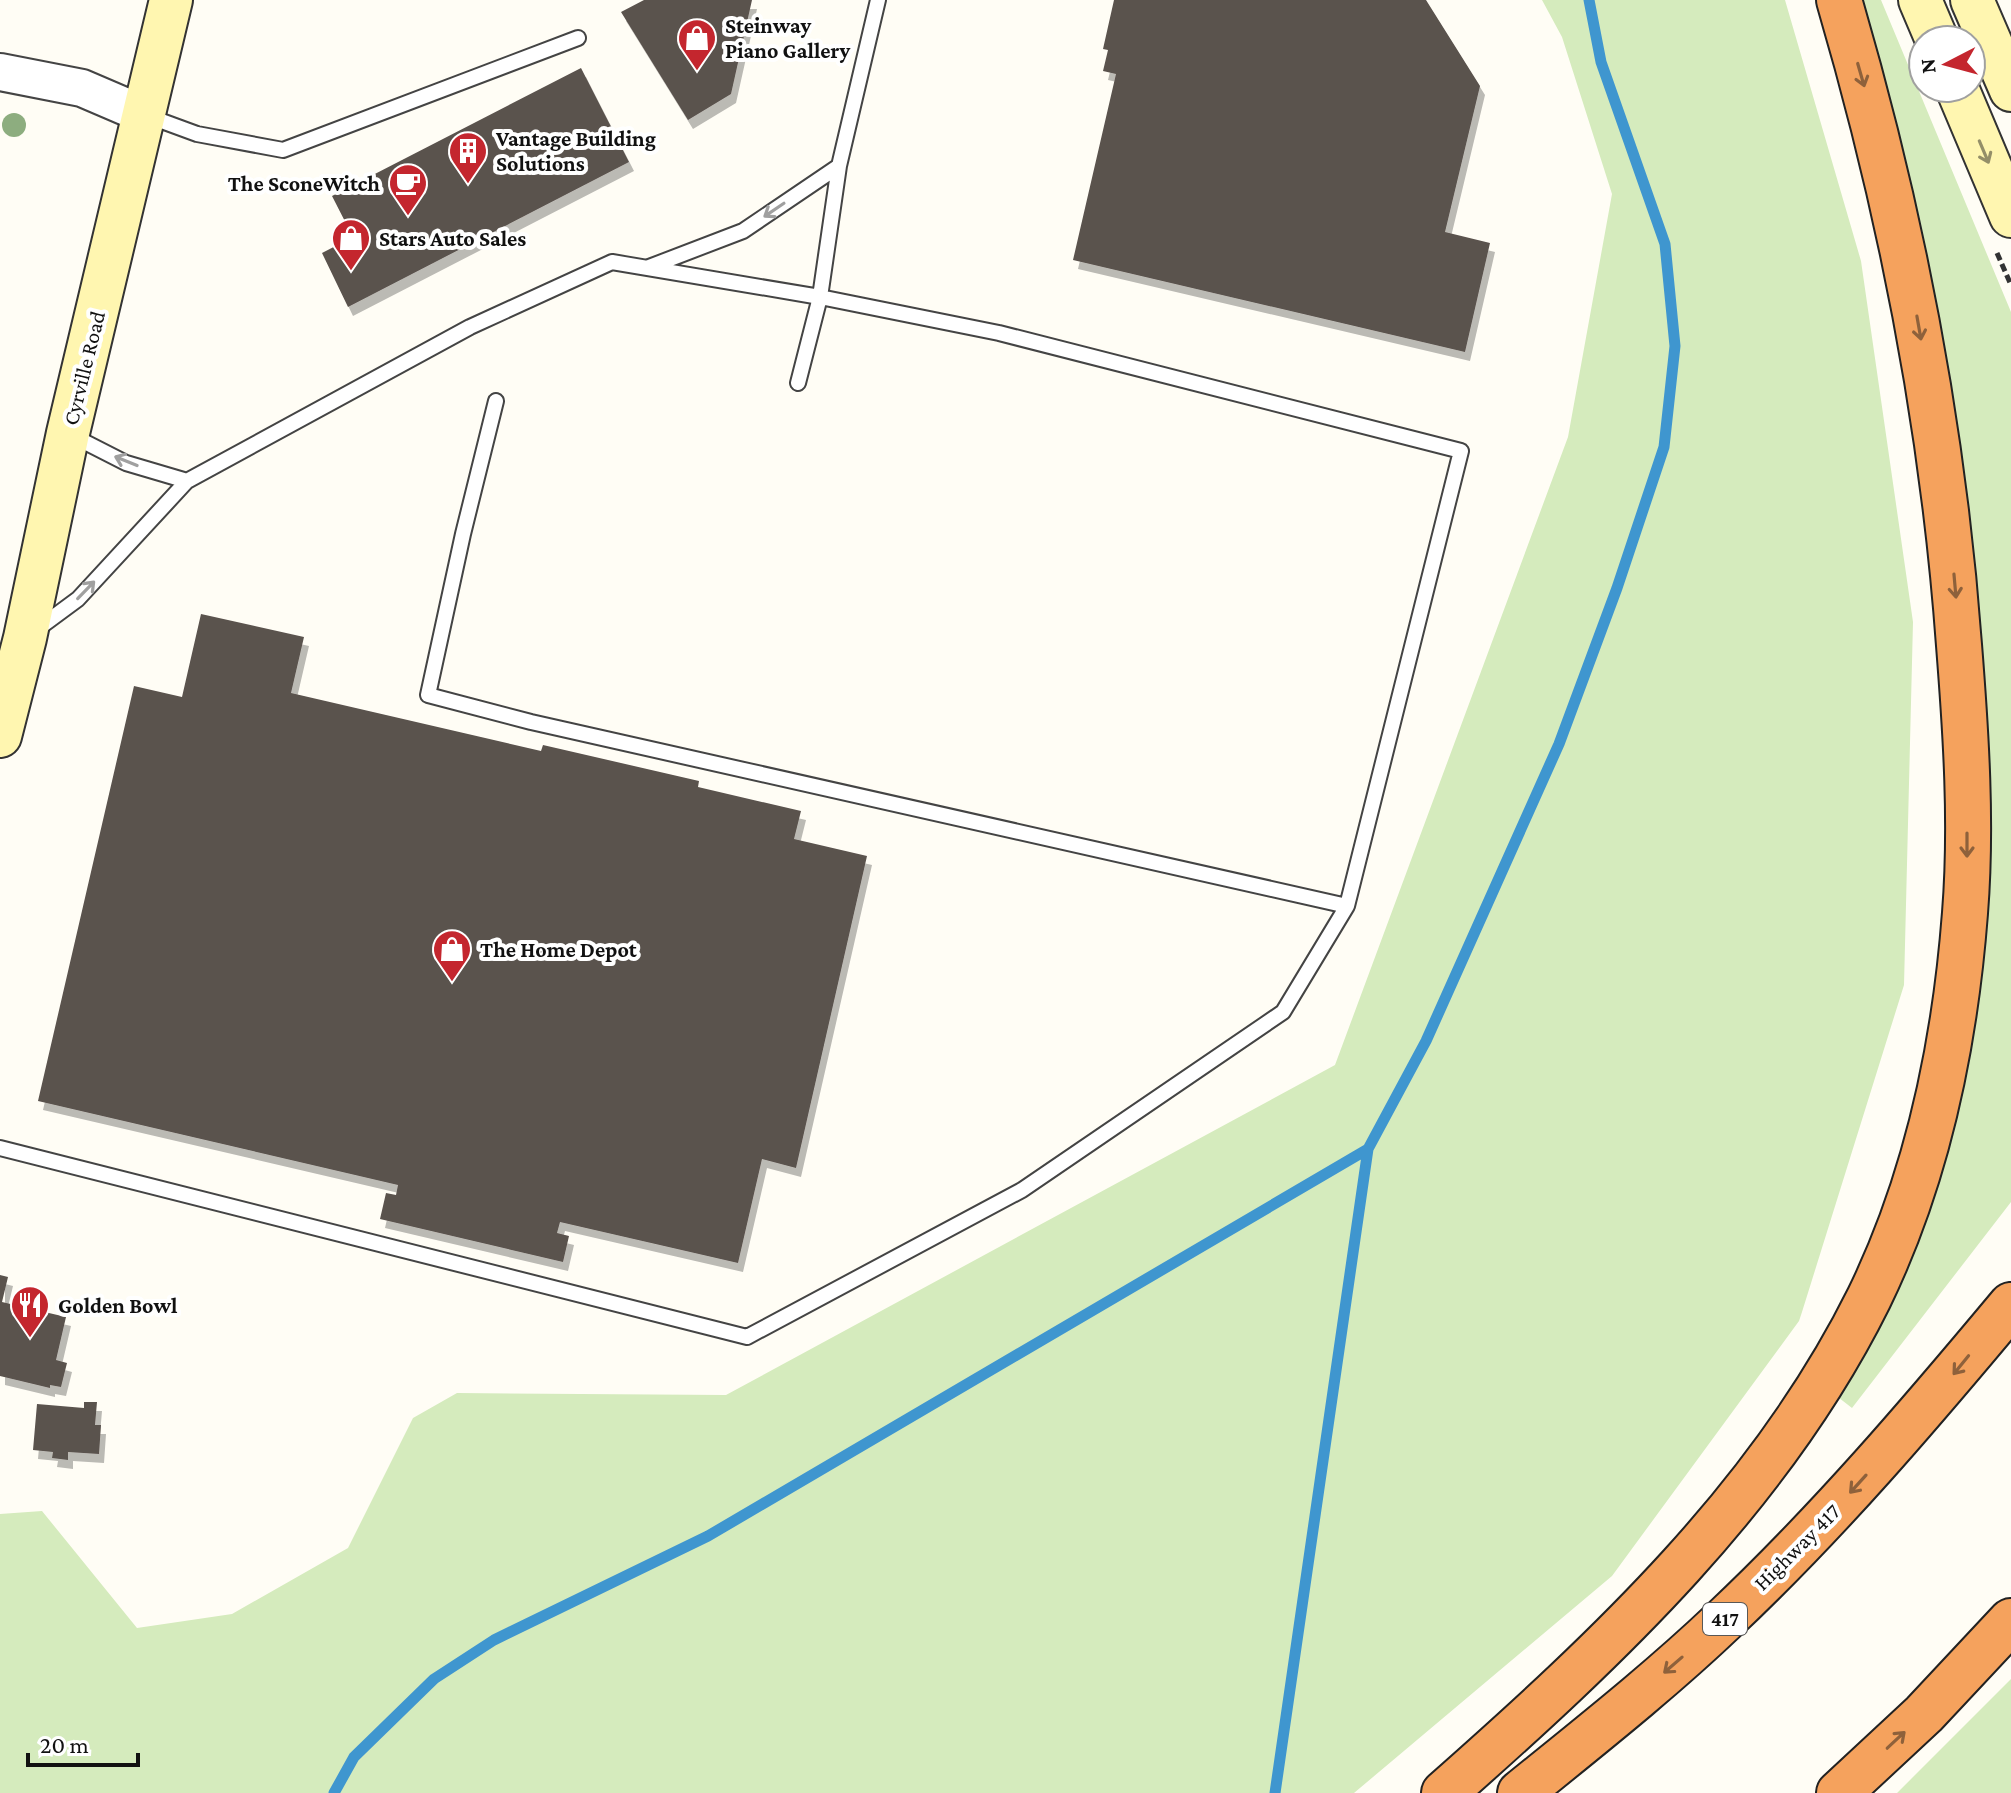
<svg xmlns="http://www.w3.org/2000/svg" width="2011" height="1793" font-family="'Crimson Pro',serif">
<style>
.green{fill:#d5ebbd}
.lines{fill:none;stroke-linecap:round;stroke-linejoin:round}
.stream{stroke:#3f96cf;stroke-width:11}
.building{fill:#5a524d;filter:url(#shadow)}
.service-casing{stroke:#444;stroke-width:18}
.tertiary-casing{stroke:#444;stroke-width:40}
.secondary-casing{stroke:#333;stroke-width:46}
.motorway-casing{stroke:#222;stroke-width:48}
.path{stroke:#333;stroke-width:5;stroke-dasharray:8 4;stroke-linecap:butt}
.service{stroke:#fff;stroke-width:14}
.tertiary{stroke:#fff;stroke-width:36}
.secondary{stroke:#fff6b0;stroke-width:42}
.motorway{stroke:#f5a25d;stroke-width:44}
.tree{fill:#8dad7f}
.oneway{stroke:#8e613b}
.oneway2{stroke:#948f68}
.oneway3{stroke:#a0a0a0}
.labels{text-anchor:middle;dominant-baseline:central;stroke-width:8;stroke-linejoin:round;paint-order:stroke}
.shield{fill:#fff;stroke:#585858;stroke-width:2}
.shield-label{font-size:20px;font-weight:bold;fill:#111}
.poi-label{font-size:22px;font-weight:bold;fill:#111;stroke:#fff;text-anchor:start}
.street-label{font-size:22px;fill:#111;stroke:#fff}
</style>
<defs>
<filter id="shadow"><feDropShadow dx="5" dy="9" stdDeviation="0" flood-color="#0004"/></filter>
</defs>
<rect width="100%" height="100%" fill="#fffdf5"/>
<path class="green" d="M 1542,0 L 1785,0 L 1861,261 L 1913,622 L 1904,985 L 1802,1312 L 1799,1321 L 1612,1576 L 1354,1793 L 0,1793 L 0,1514 L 42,1511 L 137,1628 L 232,1614 L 348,1548 L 413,1418 L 457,1393 L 726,1395 L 1335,1065 L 1568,437 L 1612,194 L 1562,37 Z
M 1852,0 L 1881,0 L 2011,312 L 2011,1202 L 1852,1408 L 1834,1394 L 1883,1307 L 1984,751 Z
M 2011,1679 L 2011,1793 L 1897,1793 Z"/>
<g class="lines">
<path class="stream" d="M 334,1793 L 354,1757 L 434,1679 L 494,1640 L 708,1536 L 1368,1149 L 1426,1041 L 1559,744 L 1617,588 L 1664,447 L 1675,346 L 1665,244 L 1601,62 L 1589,0
M 1275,1793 L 1368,1149"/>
</g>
<path class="building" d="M 644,0 L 752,0 L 731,94 L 688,120 L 621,12 Z
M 1114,0 L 1426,0 L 1480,86 L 1445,232 L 1490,243 L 1465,352 L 1073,260 L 1116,74 L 1103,71 L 1108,50 L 1103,49 Z
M 581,68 L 629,162 L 348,307 L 322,253 L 353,237 L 332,196 Z
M 201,614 L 304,637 L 291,693 L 541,751 L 543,745 L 699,781 L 698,787 L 801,811 L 794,839 L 867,856 L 796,1168 L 762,1159 L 738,1263 L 560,1222 L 557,1233 L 569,1236 L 563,1262 L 380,1219 L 386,1193 L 396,1195 L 398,1185 L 38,1101 L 134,686 L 182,697 Z
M 0,1275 L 8,1277 L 2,1302 L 66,1317 L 56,1360 L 67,1363 L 61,1387 L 50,1385 L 50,1388 L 0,1376 Z
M 84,1402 L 97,1402 L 95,1425 L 101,1425 L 99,1454 L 68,1452 L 68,1460 L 52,1458 L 53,1452 L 33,1450 L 37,1404 L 84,1408 Z"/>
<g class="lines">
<defs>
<path id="service" d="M 148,116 L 197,134 L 283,150 L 578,38
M 649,267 L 743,231 L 839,166
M 798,383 L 820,297 L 839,166 L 878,0
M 73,436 L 126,463 L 187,481
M 36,630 L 78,599 L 187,481 L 470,327 L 612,262 L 820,297 L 999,333 L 1461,451 L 1347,906 L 531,722 L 428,695 L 463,534 L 496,401
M 0,1148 L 747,1337 L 1022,1190 L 1283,1012 L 1347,906"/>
<path id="tertiary" d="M 0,72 L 82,88 L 145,115"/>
<path id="secondary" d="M 1920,0 L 1937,40
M 1972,0 L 2011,90
M 1957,88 L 2011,216
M 0,736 L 25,638 L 68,433 L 171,0"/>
<path id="motorway" d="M 1444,1793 C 1607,1649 1771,1496 1869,1298 C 1927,1179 1955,1044 1965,913 C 1972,825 1966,733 1959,645 C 1943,425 1901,211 1839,0
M 1520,1793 C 1589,1737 1660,1681 1724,1620 C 1828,1522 1920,1414 2011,1305
M 1839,1793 L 1924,1714 L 2011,1621"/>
</defs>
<use href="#service" class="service-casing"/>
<use href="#tertiary" class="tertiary-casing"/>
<use href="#secondary" class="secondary-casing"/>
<use href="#motorway" class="motorway-casing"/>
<path class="path" d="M 1997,253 L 2011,285"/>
<use href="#service" class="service"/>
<use href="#tertiary" class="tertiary"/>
<use href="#secondary" class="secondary"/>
<use href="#motorway" class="motorway"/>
</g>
<circle class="tree" cx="14" cy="125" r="12"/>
<defs><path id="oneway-shaft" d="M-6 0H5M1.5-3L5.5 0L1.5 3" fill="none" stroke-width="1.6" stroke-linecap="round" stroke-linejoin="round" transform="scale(2)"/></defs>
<g class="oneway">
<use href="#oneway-shaft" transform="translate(1861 75) rotate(74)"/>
<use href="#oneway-shaft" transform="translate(1919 328) rotate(80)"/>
<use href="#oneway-shaft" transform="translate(1955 586) rotate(85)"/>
<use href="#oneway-shaft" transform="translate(1967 845) rotate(90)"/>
<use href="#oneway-shaft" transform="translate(1961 1365) rotate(129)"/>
<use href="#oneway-shaft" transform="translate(1858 1484) rotate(132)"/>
<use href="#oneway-shaft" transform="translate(1673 1665) rotate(139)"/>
<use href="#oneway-shaft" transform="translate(1896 1740) rotate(-43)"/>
</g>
<use class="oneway2" href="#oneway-shaft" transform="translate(1984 152) rotate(67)"/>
<g class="oneway3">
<use href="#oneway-shaft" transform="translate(774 210) rotate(146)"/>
<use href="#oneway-shaft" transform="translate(126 461) rotate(-158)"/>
<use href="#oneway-shaft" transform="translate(86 590) rotate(-46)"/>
</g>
<defs>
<symbol id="shop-pin" viewBox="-11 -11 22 30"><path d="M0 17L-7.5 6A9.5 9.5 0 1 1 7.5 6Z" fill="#c4262e" stroke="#fff"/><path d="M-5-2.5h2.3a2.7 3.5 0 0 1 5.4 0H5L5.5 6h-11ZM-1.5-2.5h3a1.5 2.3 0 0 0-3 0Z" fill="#fff"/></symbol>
<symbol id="building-pin" viewBox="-11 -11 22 30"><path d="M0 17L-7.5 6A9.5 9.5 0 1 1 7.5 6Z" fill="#c4262e" stroke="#fff"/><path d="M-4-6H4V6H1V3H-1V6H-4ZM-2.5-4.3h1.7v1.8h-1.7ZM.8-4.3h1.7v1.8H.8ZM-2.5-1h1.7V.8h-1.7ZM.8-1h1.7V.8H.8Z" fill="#fff"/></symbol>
<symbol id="cafe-pin" viewBox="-11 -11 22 30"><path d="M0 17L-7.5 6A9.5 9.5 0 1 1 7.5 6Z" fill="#c4262e" stroke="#fff"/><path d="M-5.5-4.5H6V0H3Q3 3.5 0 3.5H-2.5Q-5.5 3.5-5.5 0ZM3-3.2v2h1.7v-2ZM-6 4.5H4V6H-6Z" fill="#fff"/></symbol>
<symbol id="restaurant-pin" viewBox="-11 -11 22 30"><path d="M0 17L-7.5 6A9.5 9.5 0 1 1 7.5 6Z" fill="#c4262e" stroke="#fff"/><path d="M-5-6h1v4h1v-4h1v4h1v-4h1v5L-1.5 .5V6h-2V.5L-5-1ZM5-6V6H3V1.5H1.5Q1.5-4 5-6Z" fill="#fff"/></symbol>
</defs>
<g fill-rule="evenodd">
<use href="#shop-pin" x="675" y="16" width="44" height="60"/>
<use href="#building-pin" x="446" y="129" width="44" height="60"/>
<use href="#cafe-pin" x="386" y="161" width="44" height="60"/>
<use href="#shop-pin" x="329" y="216" width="44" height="60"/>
<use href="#shop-pin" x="430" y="927" width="44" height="60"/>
<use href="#restaurant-pin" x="8" y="1283" width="44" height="60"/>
</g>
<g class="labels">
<rect class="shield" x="1703" y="1603" width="44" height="32" rx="6"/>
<g class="shield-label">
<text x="1725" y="1619">417</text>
</g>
<g class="poi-label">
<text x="725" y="25">Steinway<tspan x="725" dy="25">Piano Gallery</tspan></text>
<text x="496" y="138">Vantage Building<tspan x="496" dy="25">Solutions</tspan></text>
<text x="380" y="183" text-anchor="end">The SconeWitch</text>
<text x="379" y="238">Stars Auto Sales</text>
<text x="480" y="949">The Home Depot</text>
<text x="58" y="1305">Golden Bowl</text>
</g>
<g class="street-label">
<text transform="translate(84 368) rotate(-76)">Cyrville Road</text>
<text transform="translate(1797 1547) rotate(-45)">Highway 417</text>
</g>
</g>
<g transform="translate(1947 64) rotate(264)"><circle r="38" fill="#ffffff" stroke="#a0a0a0" stroke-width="2"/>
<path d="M0-6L14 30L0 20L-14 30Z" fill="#c4262e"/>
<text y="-12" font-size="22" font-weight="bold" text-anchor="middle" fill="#111111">N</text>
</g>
<path d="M28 1753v12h110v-12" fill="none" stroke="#111111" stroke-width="4"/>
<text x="40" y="1753" font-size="24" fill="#111111" stroke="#ffffff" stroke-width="6" paint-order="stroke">20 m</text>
</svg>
